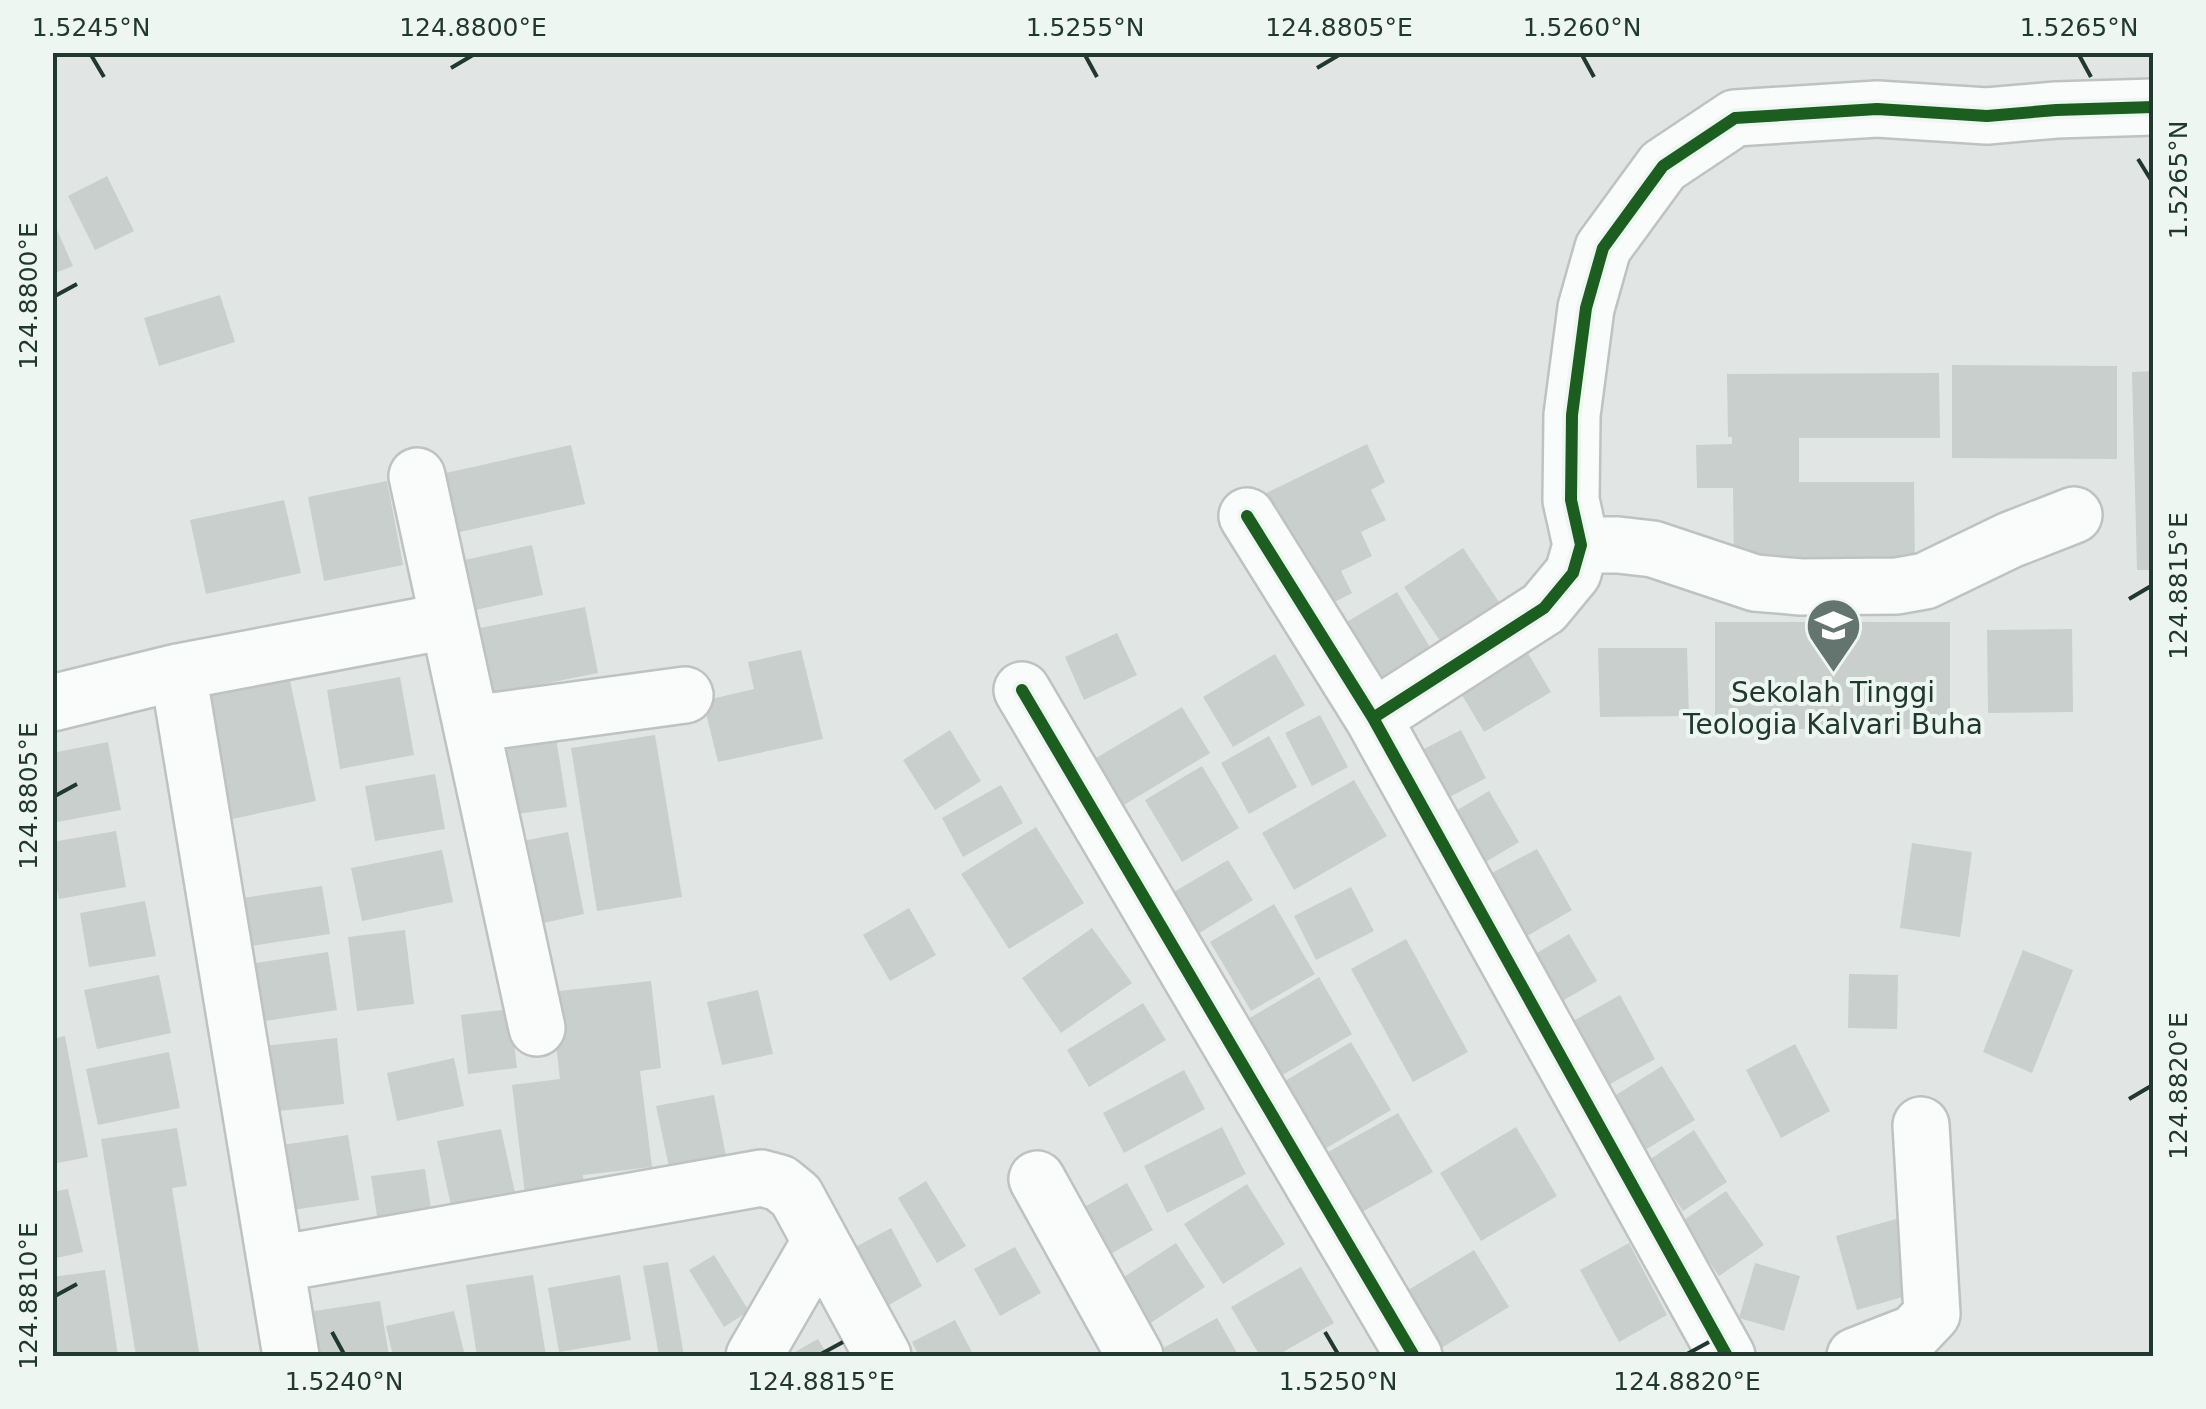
<svg xmlns="http://www.w3.org/2000/svg" width="2206" height="1409" font-family="'DejaVu Sans',sans-serif">
<style>
.building{fill:#c9cfcc}
.lines{fill:none;stroke-linecap:round;stroke-linejoin:round}
.minor-casing{stroke:#bec3c1;stroke-width:60}
.minor{stroke:#fafbfb;stroke-width:55}
.cycleway-casing{stroke:#eef6f2;stroke-width:19}
.cycleway{stroke:#1b5e20;stroke-width:12}
.ticks{fill:none;stroke:#203830;stroke-width:4}
.labels{text-anchor:middle;dominant-baseline:central;stroke-width:8;stroke-linejoin:round;paint-order:stroke}
.poi-label{font-size:28px;fill:#203830;stroke:#eef6f2}
.neatline{fill:none;stroke:#203830;stroke-width:4}
.ticks-label{font-size:25px;text-anchor:middle;fill:#203830}
</style>
<rect width="100%" height="100%" fill="#e1e6e4"/>
<path class="building" d="M 107,176 L 134,231 L 95,250 L 68,196 Z
M 52,219 L 73,266 L 52,274 Z
M 220,295 L 235,342 L 159,366 L 144,318 Z
M 1952,365 L 2117,366 L 2117,459 L 1952,458 Z
M 2154,371 L 2154,570 L 2137,570 L 2132,372 Z
M 1939,373 L 1940,438 L 1799,438 L 1799,482 L 1914,482 L 1915,572 L 1734,566 L 1733,488 L 1697,488 L 1696,445 L 1732,444 L 1732,437 L 1728,437 L 1727,374 Z
M 1367,444 L 1385,482 L 1371,490 L 1386,520 L 1361,532 L 1372,556 L 1341,571 L 1352,593 L 1321,609 L 1256,498 Z
M 571,445 L 585,504 L 451,534 L 437,475 Z
M 387,481 L 403,565 L 324,581 L 308,497 Z
M 284,500 L 301,573 L 206,594 L 190,520 Z
M 532,545 L 543,595 L 462,613 L 451,563 Z
M 1463,548 L 1503,608 L 1444,647 L 1404,587 Z
M 1397,592 L 1431,649 L 1374,683 L 1340,626 Z
M 585,607 L 598,673 L 488,695 L 475,629 Z
M 1715,622 L 1950,622 L 1950,729 L 1715,729 Z
M 2072,629 L 2073,712 L 1988,713 L 1987,630 Z
M 1117,633 L 1137,675 L 1084,700 L 1065,657 Z
M 1520,640 L 1551,692 L 1484,732 L 1453,680 Z
M 1598,648 L 1687,648 L 1689,716 L 1600,717 Z
M 801,650 L 823,739 L 718,762 L 703,701 L 754,689 L 748,662 Z
M 1275,654 L 1305,705 L 1233,747 L 1203,697 Z
M 289,676 L 316,801 L 223,821 L 196,697 Z
M 400,677 L 414,755 L 340,769 L 327,690 Z
M 1182,707 L 1210,753 L 1119,808 L 1091,761 Z
M 1320,715 L 1348,767 L 1312,786 L 1285,733 Z
M 950,730 L 981,781 L 935,810 L 903,760 Z
M 1461,730 L 1486,778 L 1442,801 L 1416,753 Z
M 555,731 L 567,807 L 502,816 L 491,740 Z
M 655,735 L 682,897 L 597,911 L 571,748 Z
M 1269,736 L 1297,787 L 1249,814 L 1221,763 Z
M 108,742 L 121,810 L 52,823 L 52,753 Z
M 1202,766 L 1239,828 L 1182,862 L 1145,800 Z
M 435,774 L 445,829 L 375,841 L 365,786 Z
M 1354,780 L 1387,836 L 1294,890 L 1262,833 Z
M 1001,785 L 1023,823 L 963,857 L 942,818 Z
M 1489,791 L 1519,842 L 1466,874 L 1436,823 Z
M 1036,827 L 1084,903 L 1009,949 L 961,874 Z
M 116,831 L 126,887 L 59,899 L 52,866 L 52,842 Z
M 568,832 L 584,914 L 530,926 L 513,843 Z
M 1912,843 L 1972,852 L 1960,937 L 1900,928 Z
M 1537,849 L 1572,910 L 1513,944 L 1477,881 Z
M 442,850 L 453,902 L 362,921 L 351,868 Z
M 1228,860 L 1253,900 L 1193,937 L 1167,896 Z
M 322,886 L 330,934 L 237,948 L 229,900 Z
M 1351,887 L 1374,931 L 1316,960 L 1294,916 Z
M 145,901 L 156,956 L 89,967 L 80,913 Z
M 1274,904 L 1315,974 L 1251,1011 L 1210,942 Z
M 909,908 L 936,955 L 890,981 L 863,935 Z
M 1092,928 L 1132,983 L 1061,1033 L 1022,978 Z
M 405,930 L 414,1004 L 357,1011 L 348,937 Z
M 1569,934 L 1597,981 L 1552,1007 L 1525,960 Z
M 1406,939 L 1468,1052 L 1413,1082 L 1351,969 Z
M 2023,950 L 2073,970 L 2032,1073 L 1983,1052 Z
M 328,952 L 337,1010 L 252,1023 L 243,965 Z
M 1849,974 L 1898,975 L 1897,1029 L 1848,1028 Z
M 159,975 L 171,1033 L 97,1049 L 84,990 Z
M 1319,977 L 1352,1034 L 1281,1076 L 1248,1019 Z
M 651,981 L 661,1068 L 640,1071 L 652,1167 L 583,1175 L 585,1197 L 526,1203 L 512,1085 L 560,1079 L 550,992 Z
M 758,990 L 773,1054 L 722,1065 L 707,1002 Z
M 1620,995 L 1655,1059 L 1603,1088 L 1568,1024 Z
M 1143,1003 L 1166,1040 L 1089,1087 L 1067,1050 Z
M 510,1009 L 517,1068 L 468,1074 L 461,1015 Z
M 65,1036 L 88,1157 L 52,1164 L 52,1039 Z
M 337,1038 L 344,1104 L 260,1113 L 253,1047 Z
M 1351,1042 L 1391,1110 L 1318,1153 L 1278,1085 Z
M 1795,1044 L 1830,1111 L 1781,1138 L 1746,1070 Z
M 169,1052 L 180,1108 L 98,1125 L 86,1069 Z
M 454,1058 L 464,1106 L 397,1121 L 387,1073 Z
M 1662,1066 L 1695,1120 L 1640,1153 L 1608,1100 Z
M 1184,1070 L 1205,1109 L 1124,1153 L 1103,1113 Z
M 714,1095 L 726,1156 L 669,1167 L 656,1106 Z
M 1398,1113 L 1433,1172 L 1355,1216 L 1321,1156 Z
M 1222,1127 L 1246,1174 L 1167,1213 L 1144,1166 Z
M 1516,1127 L 1557,1196 L 1481,1241 L 1440,1173 Z
M 177,1128 L 187,1186 L 172,1188 L 199,1352 L 136,1356 L 101,1139 Z
M 501,1129 L 517,1202 L 453,1215 L 437,1141 Z
M 1694,1130 L 1727,1182 L 1683,1211 L 1649,1160 Z
M 348,1135 L 359,1200 L 273,1213 L 262,1148 Z
M 425,1169 L 433,1222 L 379,1229 L 371,1176 Z
M 926,1181 L 966,1246 L 937,1263 L 898,1198 Z
M 1127,1183 L 1153,1230 L 1100,1260 L 1074,1213 Z
M 1247,1184 L 1285,1244 L 1223,1284 L 1184,1224 Z
M 68,1189 L 83,1252 L 52,1259 L 52,1192 Z
M 1726,1191 L 1764,1245 L 1719,1276 L 1681,1222 Z
M 1903,1217 L 1924,1291 L 1857,1310 L 1836,1236 Z
M 891,1228 L 922,1286 L 882,1309 L 850,1250 Z
M 1176,1243 L 1205,1287 L 1134,1334 L 1104,1290 Z
M 1629,1243 L 1667,1315 L 1619,1342 L 1580,1270 Z
M 1015,1247 L 1041,1293 L 1000,1316 L 974,1269 Z
M 1474,1250 L 1509,1307 L 1428,1356 L 1390,1301 Z
M 714,1255 L 749,1311 L 724,1327 L 689,1270 Z
M 668,1262 L 684,1356 L 659,1356 L 643,1266 Z
M 1755,1263 L 1800,1276 L 1784,1331 L 1739,1318 Z
M 1301,1267 L 1334,1323 L 1276,1356 L 1260,1356 L 1231,1307 Z
M 105,1270 L 118,1356 L 52,1356 L 52,1277 Z
M 533,1275 L 546,1356 L 477,1356 L 466,1285 Z
M 620,1275 L 631,1340 L 559,1352 L 548,1288 Z
M 380,1301 L 389,1356 L 301,1356 L 295,1314 Z
M 454,1311 L 465,1356 L 393,1356 L 386,1326 Z
M 1217,1318 L 1239,1356 L 1149,1356 Z
M 955,1320 L 974,1356 L 919,1356 L 912,1342 Z
M 818,1339 L 828,1356 L 788,1356 Z"/>
<g class="lines">
<defs>
<path id="minor" d="M 417,476 L 537,1028
M 1247,516 L 1373,718 L 1727,1356
M 1581,545 L 1618,545 L 1653,549 L 1755,583 L 1801,587 L 1897,586 L 1925,581 L 2010,540 L 2074,515
M 178,672 L 291,1356
M 1022,690 L 1414,1356
M 52,703 L 178,672 L 447,621
M 1373,718 L 1544,608 L 1573,573 L 1581,545 L 1571,500 L 1572,415 L 1586,308 L 1603,248 L 1663,166 L 1735,118 L 1877,109 L 1987,116 L 2056,110 L 2154,107
M 471,724 L 685,695
M 1037,1179 L 1135,1356
M 277,1264 L 761,1178 L 780,1183 L 796,1196 L 883,1356
M 754,1356 L 820,1242
M 1855,1356 L 1914,1333 L 1932,1314 L 1921,1125"/>
</defs>
<use href="#minor" class="minor-casing"/>
<use href="#minor" class="minor"/>
<defs>
<path id="cycleway" d="M 1247,516 L 1373,718 L 1727,1356
M 1022,690 L 1414,1356
M 1373,718 L 1544,608 L 1573,573 L 1581,545 L 1571,500 L 1572,415 L 1586,308 L 1603,248 L 1663,166 L 1735,118 L 1877,109 L 1987,116 L 2056,110 L 2154,107"/>
</defs>
<use href="#cycleway" class="cycleway-casing"/>
<use href="#cycleway" class="cycleway"/>
</g>
<path class="ticks" d="M 91,55 L 104,77M 1085,55 L 1097,77M 1582,55 L 1594,77M 2079,55 L 2091,77M 451,68 L 473,55M 1317,68 L 1339,55M 2138,159 L 2151,180M 55,296 L 77,284M 2129,599 L 2151,586M 55,796 L 77,784M 2129,1099 L 2151,1086M 55,1296 L 77,1284M 332,1332 L 344,1354M 1325,1332 L 1338,1354M 821,1354 L 843,1342M 1687,1354 L 1709,1342"/>
<defs>
<symbol id="university-pin" viewBox="-11 -11 22 30"><path d="M0 17L-7.5 6A9.5 9.5 0 1 1 7.5 6Z" fill="#64756f" stroke="#eef6f2"/><path d="M0-5L7-2L0 1L-7-2ZM-4 1L0 2.5L4 1V4Q0 6-4 4Z" fill="#fff"/></symbol>
</defs>
<g fill-rule="evenodd">
<use href="#university-pin" x="1802" y="594" width="63" height="86"/>
</g>
<g class="labels">
<g class="poi-label">
<text x="1833" y="692">Sekolah Tinggi<tspan x="1833" dy="32">Teologia Kalvari Buha</tspan></text>
</g>
</g>
<rect width="2206" height="1409" fill="none" stroke="#eef6f2" stroke-width="110"/>
<rect x="55" y="55" width="2096" height="1299" class="neatline"/>
<g class="ticks-label">
<text x="91" y="36">1.5245°N</text>
<text x="473" y="36">124.8800°E</text>
<text x="1085" y="36">1.5255°N</text>
<text x="1339" y="36">124.8805°E</text>
<text x="1582" y="36">1.5260°N</text>
<text x="2079" y="36">1.5265°N</text>
<text transform="translate(2178 180) rotate(-90)" y="9">1.5265°N</text>
<text transform="translate(28 296) rotate(-90)" y="9">124.8800°E</text>
<text transform="translate(2178 586) rotate(-90)" y="9">124.8815°E</text>
<text transform="translate(28 796) rotate(-90)" y="9">124.8805°E</text>
<text transform="translate(2178 1086) rotate(-90)" y="9">124.8820°E</text>
<text transform="translate(28 1296) rotate(-90)" y="9">124.8810°E</text>
<text x="344" y="1390">1.5240°N</text>
<text x="821" y="1390">124.8815°E</text>
<text x="1338" y="1390">1.5250°N</text>
<text x="1687" y="1390">124.8820°E</text>
</g>
</svg>
